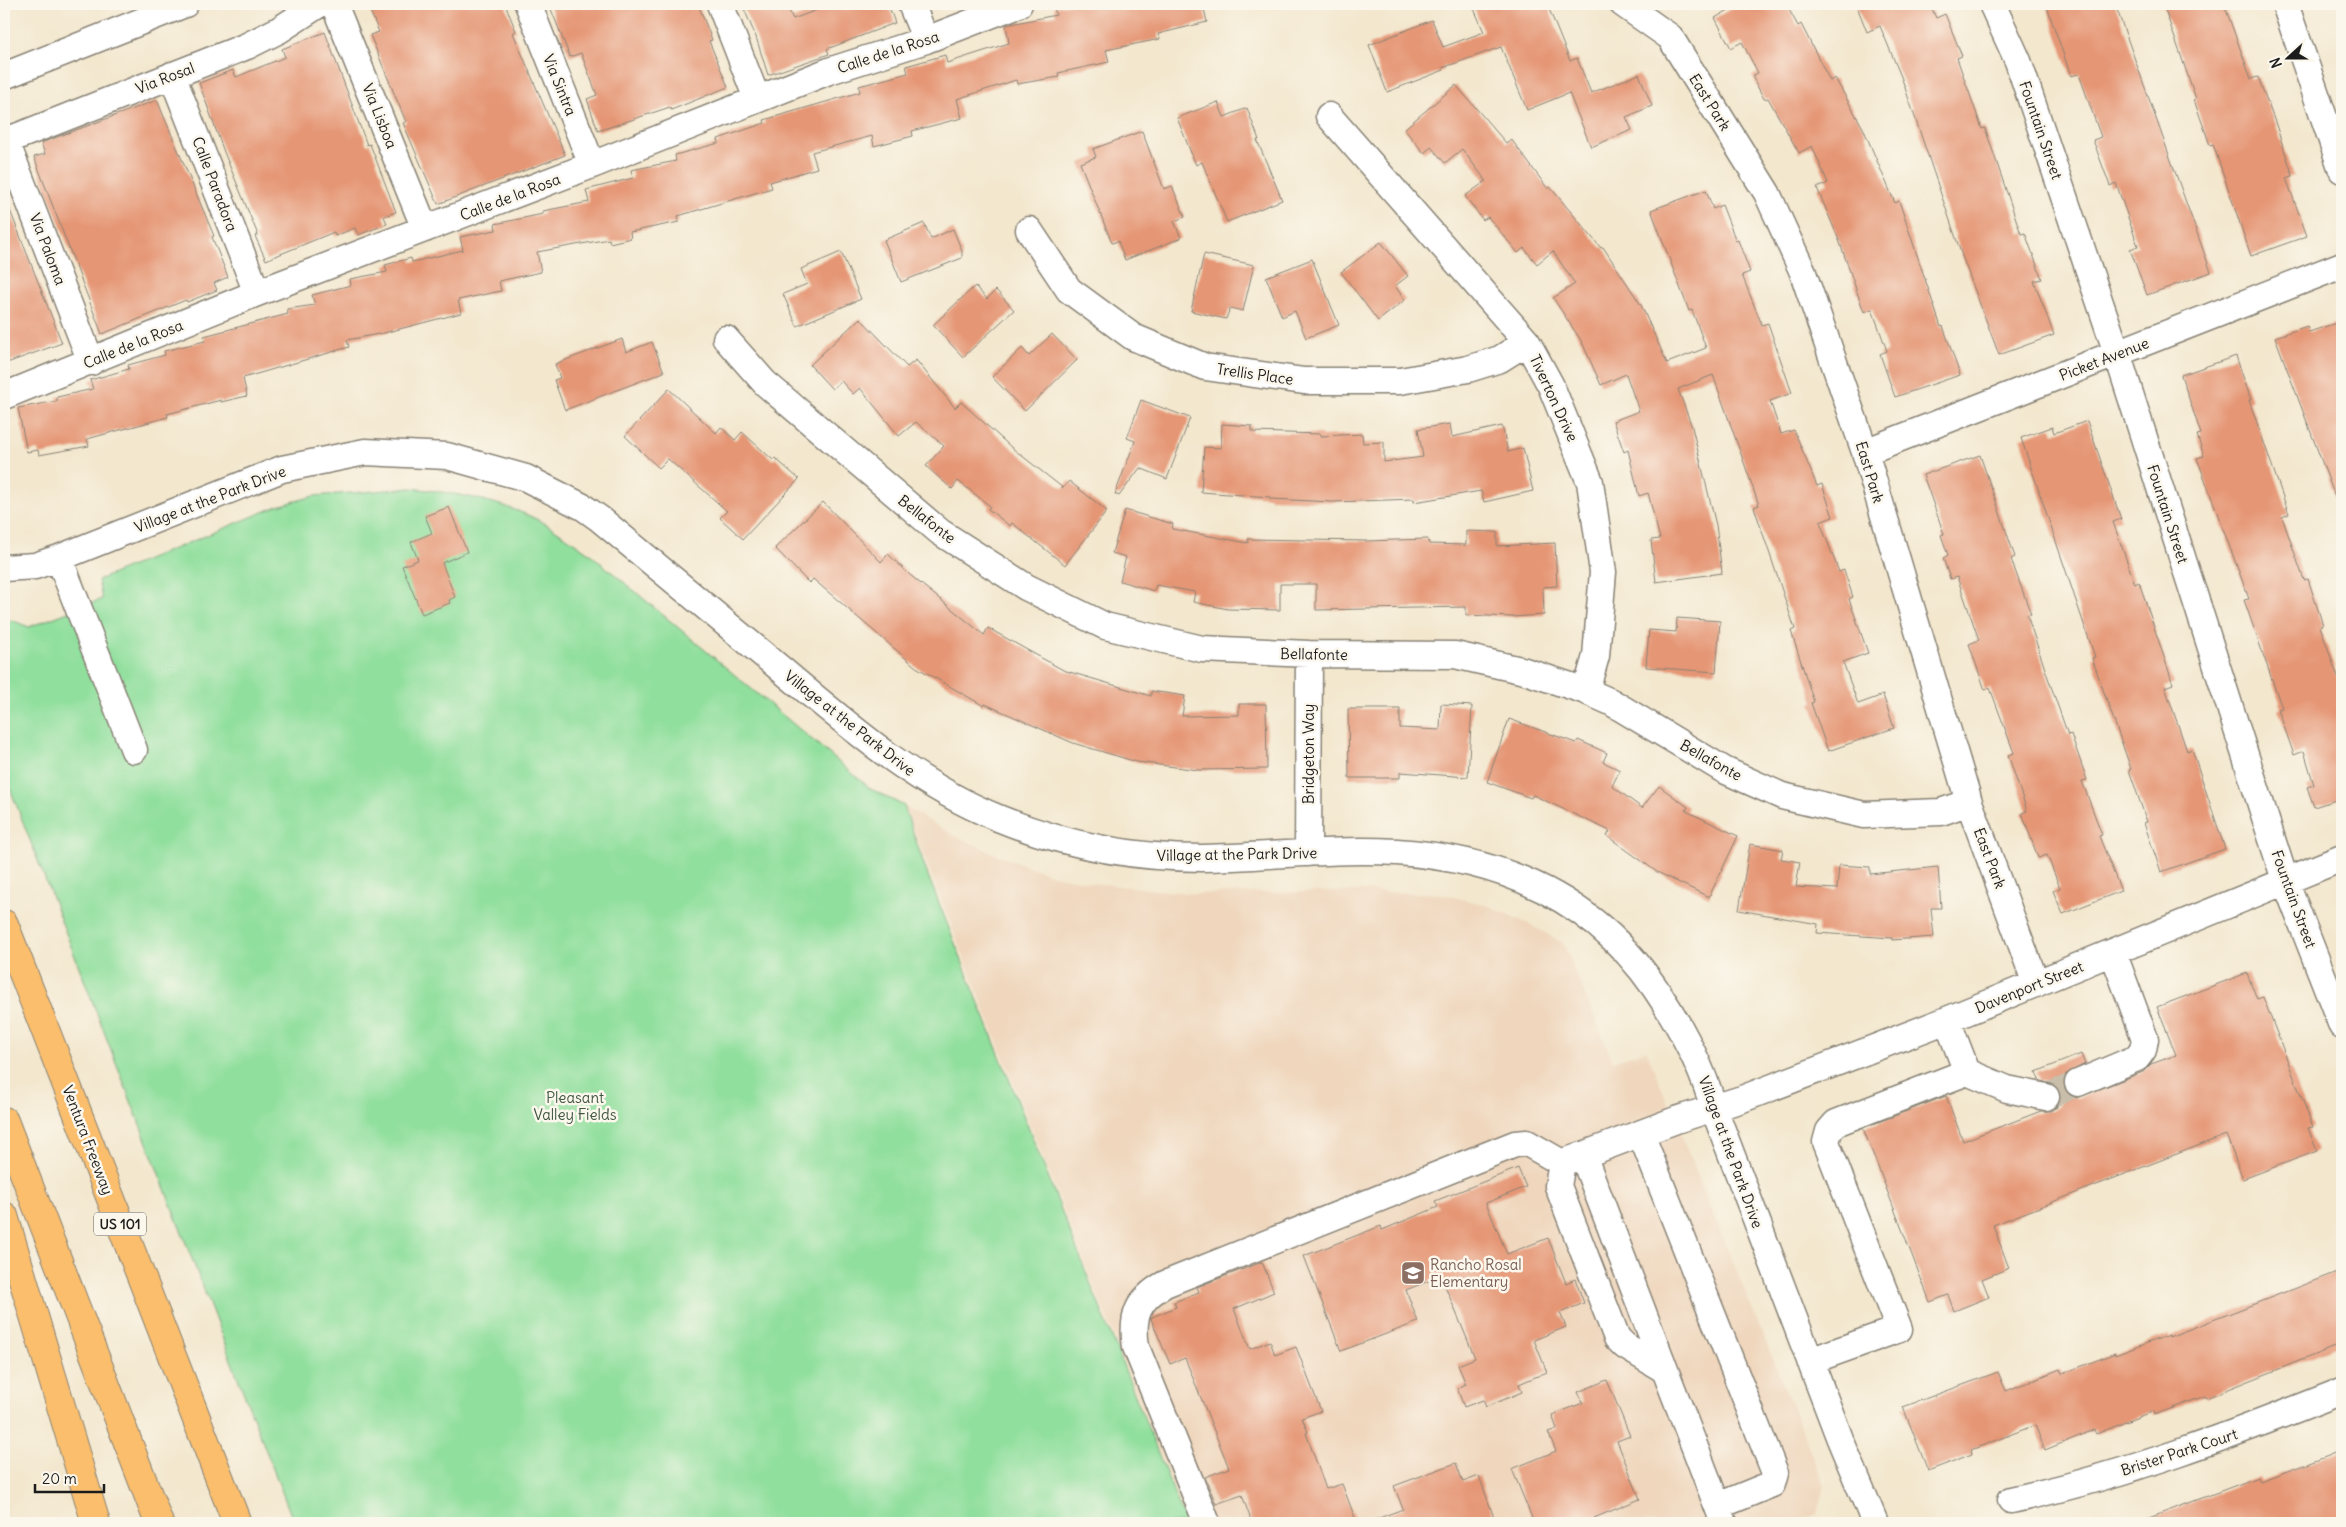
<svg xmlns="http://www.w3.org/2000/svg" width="2346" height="1527" font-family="Delius,sans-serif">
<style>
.built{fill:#efd6bc}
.green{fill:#90df9d;stroke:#567e5c}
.building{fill:#e59675}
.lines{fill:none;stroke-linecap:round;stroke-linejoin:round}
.minor-tunnel{stroke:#c8beaa;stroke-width:26;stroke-dasharray:26 13;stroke-linecap:butt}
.minor-casing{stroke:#888275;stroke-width:29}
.highway-casing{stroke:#888275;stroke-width:30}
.minor{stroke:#fff;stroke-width:26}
.highway{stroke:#fabe6d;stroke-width:28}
.labels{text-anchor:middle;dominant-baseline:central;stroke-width:5;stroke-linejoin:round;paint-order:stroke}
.shield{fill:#fbf7ec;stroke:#5f5e5a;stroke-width:1}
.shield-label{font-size:14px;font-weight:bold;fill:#1c1c1c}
.street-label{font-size:15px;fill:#1c1c1c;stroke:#fbf7ec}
.park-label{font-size:15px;fill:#3f5643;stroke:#fbf7ec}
.education-label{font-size:15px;fill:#785e54;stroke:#fbf7ec;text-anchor:start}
</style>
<rect width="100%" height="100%" fill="#fbf7ec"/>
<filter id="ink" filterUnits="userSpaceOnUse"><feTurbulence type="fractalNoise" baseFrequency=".02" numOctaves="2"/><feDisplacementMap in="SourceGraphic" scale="10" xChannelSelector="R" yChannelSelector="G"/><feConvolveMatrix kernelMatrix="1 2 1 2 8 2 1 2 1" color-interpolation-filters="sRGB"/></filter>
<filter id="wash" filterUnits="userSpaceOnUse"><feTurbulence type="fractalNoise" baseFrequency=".0096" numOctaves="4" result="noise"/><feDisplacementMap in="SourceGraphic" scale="20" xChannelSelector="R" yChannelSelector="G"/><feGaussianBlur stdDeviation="1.12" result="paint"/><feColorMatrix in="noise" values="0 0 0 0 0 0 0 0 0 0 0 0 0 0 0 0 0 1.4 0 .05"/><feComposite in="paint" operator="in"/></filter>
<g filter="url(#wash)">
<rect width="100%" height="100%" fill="#f3e7ce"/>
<path class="built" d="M 904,806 L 953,835 L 1000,856 L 1053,875 L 1092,883 L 1194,894 L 1361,891 L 1441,894 L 1489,906 L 1531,925 L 1563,943 L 1613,1061 L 1646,1050 L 1824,1484 L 1817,1513 L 1792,1523 L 1188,1523 Z"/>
<path class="green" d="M 411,488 C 456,493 503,501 544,523 C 560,532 575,543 589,553 L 871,789 L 904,806 L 927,873 L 1186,1523 L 294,1523 L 4,773 L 4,624 L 11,620 L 29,627 L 102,599 L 98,580 L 278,506 L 314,496 Z"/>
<g id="blocks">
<path class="building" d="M 367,4 L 505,4 L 516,31 L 513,33 L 565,155 L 438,204 L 403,123 L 406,122 L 370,35 L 379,32 Z
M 549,4 L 698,4 L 712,40 L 709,41 L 728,87 L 671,110 L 670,107 L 598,131 L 587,99 L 597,95 L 581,53 L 570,57 Z
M 742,4 L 786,4 L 793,19 L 833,4 L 888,4 L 895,23 L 827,49 L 829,54 L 768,75 L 756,37 Z
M 1069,4 L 1203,4 L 1207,22 L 1158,34 L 1160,39 L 1106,50 L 1109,62 L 1058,73 L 1059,77 L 1017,84 L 1016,80 L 957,99 L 962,118 L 912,131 L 913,136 L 874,146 L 872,136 L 812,152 L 817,168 L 770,182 L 772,188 L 678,216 L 679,222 L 630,232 L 631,238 L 610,243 L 609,239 L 537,252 L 541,272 L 499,281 L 501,291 L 458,300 L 461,313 L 384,333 L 347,340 L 349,347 L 243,378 L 247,396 L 221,402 L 221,400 L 167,414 L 168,417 L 87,439 L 89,446 L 39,455 L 38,450 L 27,452 L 18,408 L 57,401 L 57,397 L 93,389 L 90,380 L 129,369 L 128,365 L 165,355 L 164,351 L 205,341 L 204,336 L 288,314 L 287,309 L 315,305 L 312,295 L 351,285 L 350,279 L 387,272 L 385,265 L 411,258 L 412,262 L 463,250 L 460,237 L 496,230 L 495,224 L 543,214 L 543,211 L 589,202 L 586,190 L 633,178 L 631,170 L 676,161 L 675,155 L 719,143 L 718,139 L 765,123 L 764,120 L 860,92 L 859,86 L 908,73 L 906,66 L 945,55 L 947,63 L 1009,43 L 1006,25 L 1056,15 L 1054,7 Z
M 1472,4 L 1547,4 L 1570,61 L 1577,58 L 1591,93 L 1639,74 L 1652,106 L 1626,117 L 1632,130 L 1591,147 L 1569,93 L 1527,110 L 1501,47 L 1442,68 L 1444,70 L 1387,92 L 1369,45 L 1432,20 L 1443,47 L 1484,32 Z
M 1739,4 L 1786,4 L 1798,26 L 1801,24 L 1830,81 L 1835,78 L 1863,128 L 1895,203 L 1899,201 L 1941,327 L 1943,326 L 1960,375 L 1895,397 L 1880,354 L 1887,351 L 1872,309 L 1864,312 L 1839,240 L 1817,188 L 1828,183 L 1812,146 L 1799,153 L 1768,98 L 1764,99 L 1752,76 L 1758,73 L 1742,42 L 1731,48 L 1715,18 Z
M 1856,4 L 1930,4 L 1936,18 L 1945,14 L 1962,56 L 1957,58 L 1982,129 L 1985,128 L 2021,234 L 2025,233 L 2042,279 L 2034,281 L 2054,335 L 1999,355 L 1962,256 L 1902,79 L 1880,26 L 1867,32 Z
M 2046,4 L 2115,4 L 2211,272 L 2147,295 L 2130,249 L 2138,246 L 2116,183 L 2110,186 L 2093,140 L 2101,137 L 2079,74 L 2071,76 Z
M 2163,4 L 2224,4 L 2251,79 L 2258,77 L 2275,122 L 2293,176 L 2286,178 L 2307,236 L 2251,256 L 2213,144 L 2210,145 L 2194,100 L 2196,99 Z
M 325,32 L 367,145 L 370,144 L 396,212 L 384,216 L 387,224 L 358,235 L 355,228 L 335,236 L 334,232 L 266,260 L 255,236 L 258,235 L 224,152 L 199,83 L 233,70 L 236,77 L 285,57 L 282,49 Z
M 1456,85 L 1506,143 L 1511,139 L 1548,189 L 1550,187 L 1601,248 L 1603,247 L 1641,305 L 1667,363 L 1706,348 L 1692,310 L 1689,311 L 1651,210 L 1706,190 L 1713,209 L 1722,205 L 1736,241 L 1738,240 L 1750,272 L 1742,275 L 1762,325 L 1768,323 L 1792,393 L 1770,401 L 1781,434 L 1794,430 L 1817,486 L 1822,484 L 1833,517 L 1820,522 L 1839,572 L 1844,570 L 1853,597 L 1849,599 L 1868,653 L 1843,662 L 1858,704 L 1883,695 L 1894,728 L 1828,751 L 1811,703 L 1814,702 L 1791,631 L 1795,629 L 1754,507 L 1759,505 L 1713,375 L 1678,389 L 1692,427 L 1716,525 L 1722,573 L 1656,582 L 1651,540 L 1660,539 L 1648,493 L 1639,496 L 1628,450 L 1624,452 L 1613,421 L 1639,411 L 1626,374 L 1601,385 L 1582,342 L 1553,298 L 1575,284 L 1553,251 L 1537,264 L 1524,248 L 1518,253 L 1488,217 L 1483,220 L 1465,196 L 1486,181 L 1462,149 L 1445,163 L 1431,147 L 1424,153 L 1404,129 Z
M 157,100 L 214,236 L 212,237 L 228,277 L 214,283 L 217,290 L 187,302 L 186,300 L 102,334 L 34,157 L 45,154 L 41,143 Z
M 1218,102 L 1224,117 L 1247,108 L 1259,140 L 1257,140 L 1282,200 L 1227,222 L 1202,162 L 1196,165 L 1177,118 Z
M 1142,131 L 1164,189 L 1172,186 L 1185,217 L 1174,221 L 1181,238 L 1125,260 L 1118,241 L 1112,243 L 1080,163 L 1096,157 L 1093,149 Z
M 4,195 L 62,343 L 4,364 Z
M 924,223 L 931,239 L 953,229 L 962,251 L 962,258 L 901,282 L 884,240 Z
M 1381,242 L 1408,276 L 1395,286 L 1405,300 L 1378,321 L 1341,272 Z
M 841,252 L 861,299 L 797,326 L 783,294 L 807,284 L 801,269 Z
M 1204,254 L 1254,265 L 1243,311 L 1230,308 L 1226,319 L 1191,311 Z
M 1312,259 L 1339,325 L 1306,338 L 1295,311 L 1282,317 L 1266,277 Z
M 975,286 L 987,299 L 996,290 L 1014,310 L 963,357 L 933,325 Z
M 860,318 L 907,367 L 916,360 L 955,408 L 961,402 L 1012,448 L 1063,488 L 1069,481 L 1107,511 L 1065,565 L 1012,523 L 1010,526 L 988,509 L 990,506 L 958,481 L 952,489 L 926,466 L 944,446 L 916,422 L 899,436 L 860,388 L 853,394 L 841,381 L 832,389 L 810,365 Z
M 2342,321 L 2342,510 L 2340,510 L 2275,337 L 2307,326 L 2309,332 Z
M 1052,334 L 1077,360 L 1025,411 L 992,377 L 1022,348 L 1029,356 Z
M 622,339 L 626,352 L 652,342 L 664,372 L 565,410 L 554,380 L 560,378 L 555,364 Z
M 2236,356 L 2251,400 L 2249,400 L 2289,514 L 2282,517 L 2304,580 L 2308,579 L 2323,625 L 2320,626 L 2342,689 L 2342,798 L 2314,807 L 2307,787 L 2314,785 L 2304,751 L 2294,755 L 2278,709 L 2282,708 L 2244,600 L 2249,599 L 2197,458 L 2204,456 L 2197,435 L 2201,434 L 2181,375 Z
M 669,389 L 716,433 L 721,427 L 735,440 L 742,432 L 773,460 L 775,458 L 799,479 L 743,539 L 720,518 L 727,511 L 668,459 L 659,468 L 625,436 Z
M 1141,400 L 1190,418 L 1167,479 L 1140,468 L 1119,496 L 1115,494 L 1135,441 L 1127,438 Z
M 2087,421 L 2121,519 L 2113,522 L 2135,584 L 2139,582 L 2173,684 L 2165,687 L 2187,751 L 2192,749 L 2225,849 L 2161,872 L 2144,823 L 2147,822 L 2129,770 L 2131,769 L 2092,658 L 2095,657 L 2021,438 L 2052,427 L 2054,433 Z
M 1222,424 L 1252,426 L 1252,432 L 1321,434 L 1321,436 L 1362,434 L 1363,443 L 1384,442 L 1384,462 L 1423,457 L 1418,429 L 1450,424 L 1452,437 L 1502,426 L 1508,452 L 1523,448 L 1533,491 L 1484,502 L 1481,491 L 1414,502 L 1414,499 L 1333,502 L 1270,499 L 1270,497 L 1201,492 L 1204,447 L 1221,448 Z
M 1980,455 L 2015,557 L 2011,559 L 2031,614 L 2027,615 L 2045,669 L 2068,735 L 2071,734 L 2087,780 L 2082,781 L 2102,835 L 2099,836 L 2121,891 L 2063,914 L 2053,891 L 2060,888 L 2047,855 L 2038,858 L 2022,813 L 2027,811 L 2008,755 L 2014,753 L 1990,688 L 1985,690 L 1969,644 L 1979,640 L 1957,577 L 1950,579 L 1943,558 L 1948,555 L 1941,535 L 1944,534 L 1923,475 Z
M 823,502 L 881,562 L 888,554 L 910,575 L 984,635 L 988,628 L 1063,670 L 1151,696 L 1151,691 L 1185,696 L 1182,716 L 1239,715 L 1239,704 L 1266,704 L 1267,769 L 1198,770 L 1137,762 L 1073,743 L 985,704 L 984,706 L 916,667 L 813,579 L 809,583 L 775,548 Z
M 449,507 L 467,552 L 442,563 L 455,597 L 449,600 L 450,603 L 422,614 L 402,566 L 418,560 L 411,542 L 432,533 L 425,516 Z
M 1125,510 L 1173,524 L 1172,529 L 1248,543 L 1248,539 L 1366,541 L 1428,539 L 1429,544 L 1466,545 L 1466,531 L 1497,532 L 1497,546 L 1555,543 L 1557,586 L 1543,587 L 1544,615 L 1511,617 L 1466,615 L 1466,607 L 1316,610 L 1316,584 L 1280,584 L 1280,610 L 1228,609 L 1193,602 L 1195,592 L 1156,585 L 1154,591 L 1120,581 L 1126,557 L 1112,553 Z
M 1677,618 L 1720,621 L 1716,672 L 1646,667 L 1649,630 L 1676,632 Z
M 1441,704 L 1472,706 L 1468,777 L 1400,772 L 1400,778 L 1349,778 L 1348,709 L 1400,709 L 1400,728 L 1440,730 Z
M 1509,719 L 1576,743 L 1578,740 L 1607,753 L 1603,762 L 1620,770 L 1612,786 L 1642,808 L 1659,786 L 1688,807 L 1686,811 L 1738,836 L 1709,897 L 1657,872 L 1607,836 L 1610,831 L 1533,795 L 1531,798 L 1487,782 Z
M 1750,844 L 1783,850 L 1781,859 L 1800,862 L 1796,887 L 1837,889 L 1839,865 L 1870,867 L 1870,874 L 1938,867 L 1941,908 L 1931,908 L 1934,937 L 1892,940 L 1892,938 L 1817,933 L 1818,924 L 1739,910 Z
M 2247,973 L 2257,999 L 2263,997 L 2313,1127 L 2308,1128 L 2317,1151 L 2243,1179 L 2226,1135 L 1993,1225 L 2009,1268 L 1982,1279 L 1989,1297 L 1954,1311 L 1948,1295 L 1930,1302 L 1863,1128 L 1946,1096 L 1963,1141 L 2041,1111 L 2051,1111 L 2057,1107 L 2061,1100 L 2060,1092 L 2056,1086 L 2039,1080 L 2036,1072 L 2081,1054 L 2085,1064 L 2066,1074 L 2063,1082 L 2064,1089 L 2069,1095 L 2077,1098 L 2143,1072 L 2151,1064 L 2176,1055 L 2157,1007 Z
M 1518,1168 L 1526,1187 L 1486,1203 L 1507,1254 L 1548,1238 L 1566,1283 L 1575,1279 L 1584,1303 L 1560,1313 L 1566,1327 L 1534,1340 L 1547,1372 L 1519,1384 L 1522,1392 L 1486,1407 L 1483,1400 L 1464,1407 L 1457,1388 L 1466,1384 L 1458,1365 L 1475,1358 L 1441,1276 L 1406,1290 L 1418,1322 L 1341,1351 L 1304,1256 L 1381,1226 L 1382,1230 L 1438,1207 L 1435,1201 Z
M 1262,1262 L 1274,1292 L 1234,1309 L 1250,1349 L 1270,1341 L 1275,1355 L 1296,1347 L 1321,1411 L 1302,1418 L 1308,1432 L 1306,1433 L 1326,1489 L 1342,1484 L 1357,1523 L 1252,1523 L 1242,1495 L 1216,1504 L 1205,1477 L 1229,1468 L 1185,1358 L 1170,1364 L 1151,1319 L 1152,1317 L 1176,1307 L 1174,1302 L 1199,1292 L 1197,1287 Z
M 2342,1270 L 2342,1344 L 2206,1398 L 2205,1396 L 2154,1415 L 2153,1411 L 2096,1434 L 2094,1430 L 2045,1450 L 2035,1425 L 1971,1450 L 1972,1454 L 1928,1471 L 1903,1407 L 1998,1372 L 2006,1391 L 2060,1369 L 2062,1374 L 2115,1353 L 2115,1355 L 2169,1335 L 2169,1337 Z
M 1607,1380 L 1630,1436 L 1617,1441 L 1640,1499 L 1594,1518 L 1596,1523 L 1534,1523 L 1512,1469 L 1556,1451 L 1548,1432 L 1557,1429 L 1552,1415 L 1583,1403 L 1578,1392 Z
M 2342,1451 L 2342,1520 L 2333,1523 L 2142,1523 L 2141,1521 L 2258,1477 L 2260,1481 Z
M 1456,1463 L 1463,1482 L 1479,1476 L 1496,1523 L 1371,1523 L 1371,1521 L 1403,1509 L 1394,1486 Z"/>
</g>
</g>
<g filter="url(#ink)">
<use href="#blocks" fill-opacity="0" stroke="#888275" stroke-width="1"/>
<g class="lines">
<path class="minor-tunnel" d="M 2046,1097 L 2078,1083"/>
<defs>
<path id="minor" d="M 334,4 L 425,229
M 528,4 L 592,165
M 720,4 L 757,99
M 911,4 L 926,40
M 1623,4 L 1670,37 L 1767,193 L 1802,270 L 1865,452 L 1969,802 L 2036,984
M 1992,4 L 2018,61 L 2117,353 L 2285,880 L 2342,1026
M 2285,4 L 2342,170
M 172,75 L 257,293
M 4,76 L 185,4
M 1329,116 L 1527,342 L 1551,386 L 1590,482 L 1603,572 L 1596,656 L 1586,691
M 4,136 L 91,362
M 6,141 L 247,46 L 279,30 L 319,4
M 1029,230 L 1069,290 L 1133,337 L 1205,367 L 1304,381 L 1400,381 L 1468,369 L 1500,359 L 1527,342
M 726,339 L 765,383 L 940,532 L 1026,587 L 1105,626 L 1202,649 L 1309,654 L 1455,655 L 1525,671 L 1586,691 L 1611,702 L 1724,770 L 1782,796 L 1864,815 L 1941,812 L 1969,802
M 4,396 L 257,293 L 592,165 L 829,71 L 926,40 L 1019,4
M 1865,452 L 2342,265
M 59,558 L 134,750
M 4,568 L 35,566 L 59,558 L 282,469 L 365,452 L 447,456 L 526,478 L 583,507 L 600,519 C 661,569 721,620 782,670 C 849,726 916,785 998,818 C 1062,844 1132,858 1202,858 C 1267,857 1332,848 1397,852 C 1504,859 1594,899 1655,988 C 1680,1025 1702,1066 1714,1109 L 1840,1439 L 1875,1523
M 1308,853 L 1309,654
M 1967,1072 L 2007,1089 L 2046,1097
M 2078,1083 L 2137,1058 L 2143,1050 L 2145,1039 L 2113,952
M 1641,1134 L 1775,1473 L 1772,1484 L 1718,1506
M 1583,1155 L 1665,1370
M 1810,1361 L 1899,1329 L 1826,1142 L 1829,1131 L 1836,1123 L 1967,1072 L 1947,1020
M 2011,1500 C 2125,1476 2234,1434 2342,1391
M 1207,1523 L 1136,1347 C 1131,1316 1138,1299 1165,1284 L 1515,1144 L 1527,1143 L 1562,1163
M 1724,1523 L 1665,1370 L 1625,1346 L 1617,1338 L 1558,1186 L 1562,1163 L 1676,1120 L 1742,1099 L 1947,1020 L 2342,858"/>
<path id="highway" d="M 4,924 L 237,1523
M 4,1121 L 159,1523
M 4,1216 L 96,1523"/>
</defs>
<use href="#minor" class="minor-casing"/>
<use href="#highway" class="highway-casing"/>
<use href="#minor" class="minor"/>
<use href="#highway" class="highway"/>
</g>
</g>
<defs>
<symbol id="school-square" viewBox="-11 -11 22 22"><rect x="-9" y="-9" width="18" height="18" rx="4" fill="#8d6e63" stroke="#fbf7ec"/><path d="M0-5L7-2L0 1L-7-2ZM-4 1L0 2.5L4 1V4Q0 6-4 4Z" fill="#fff"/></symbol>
</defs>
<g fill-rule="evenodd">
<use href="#school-square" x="1399" y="1259" width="28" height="28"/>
</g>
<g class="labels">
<rect class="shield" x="94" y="1212.5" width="52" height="23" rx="4"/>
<g class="shield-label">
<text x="120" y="1224">US 101</text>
</g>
<g class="street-label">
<text transform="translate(888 52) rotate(-18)">Calle de la Rosa</text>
<text transform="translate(165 78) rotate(-21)">Via Rosal</text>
<text transform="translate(560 85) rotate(68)">Via Sintra</text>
<text transform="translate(1710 102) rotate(58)">East Park</text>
<text transform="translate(380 116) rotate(68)">Via Lisboa</text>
<text transform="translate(2041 130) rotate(71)">Fountain Street</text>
<text transform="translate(215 184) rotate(69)">Calle Paradora</text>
<text transform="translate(510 197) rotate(-21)">Calle de la Rosa</text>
<text transform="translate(48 249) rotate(69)">Via Paloma</text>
<text transform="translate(133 344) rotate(-22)">Calle de la Rosa</text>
<text transform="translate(2104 359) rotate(-21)">Picket Avenue</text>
<text transform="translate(1255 374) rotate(8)">Trellis Place</text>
<text transform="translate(1554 398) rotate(65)">Tiverton Drive</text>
<text transform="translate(1870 472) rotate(73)">East Park</text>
<text transform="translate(210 499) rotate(-21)">Village at the Park Drive</text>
<text transform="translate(2168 514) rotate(72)">Fountain Street</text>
<text transform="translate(927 519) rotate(38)">Bellafonte</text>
<text transform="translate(1314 654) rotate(1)">Bellafonte</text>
<text transform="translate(850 723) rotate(38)">Village at the Park Drive</text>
<text transform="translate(1308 754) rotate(-90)">Bridgeton Way</text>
<text transform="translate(1711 760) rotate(29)">Bellafonte</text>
<text transform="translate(1237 854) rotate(-1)">Village at the Park Drive</text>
<text transform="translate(1990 858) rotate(69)">East Park</text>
<text transform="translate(2294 899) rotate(70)">Fountain Street</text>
<text transform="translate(2029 987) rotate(-22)">Davenport Street</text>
<text transform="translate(88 1140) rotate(69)">Ventura Freeway</text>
<text transform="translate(1731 1152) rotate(70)">Village at the Park Drive</text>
<text transform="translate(2179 1452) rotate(-18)">Brister Park Court</text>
</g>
<g class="park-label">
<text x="575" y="1097">Pleasant<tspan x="575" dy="17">Valley Fields</tspan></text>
</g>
<g class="education-label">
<text x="1430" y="1264">Rancho Rosal<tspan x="1430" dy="17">Elementary</tspan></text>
</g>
</g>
<rect width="2346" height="1527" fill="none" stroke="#fbf7ec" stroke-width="20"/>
<g transform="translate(2288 58) rotate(249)" stroke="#fbf7ec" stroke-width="4" paint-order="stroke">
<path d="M0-4L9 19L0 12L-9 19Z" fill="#1c1c1c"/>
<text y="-8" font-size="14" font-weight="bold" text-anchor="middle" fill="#1c1c1c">N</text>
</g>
<path d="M35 1484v8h69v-8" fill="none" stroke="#1c1c1c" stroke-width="2.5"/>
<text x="42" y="1484" font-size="15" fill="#1c1c1c" stroke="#fbf7ec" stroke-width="4" paint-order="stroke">20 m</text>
</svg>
